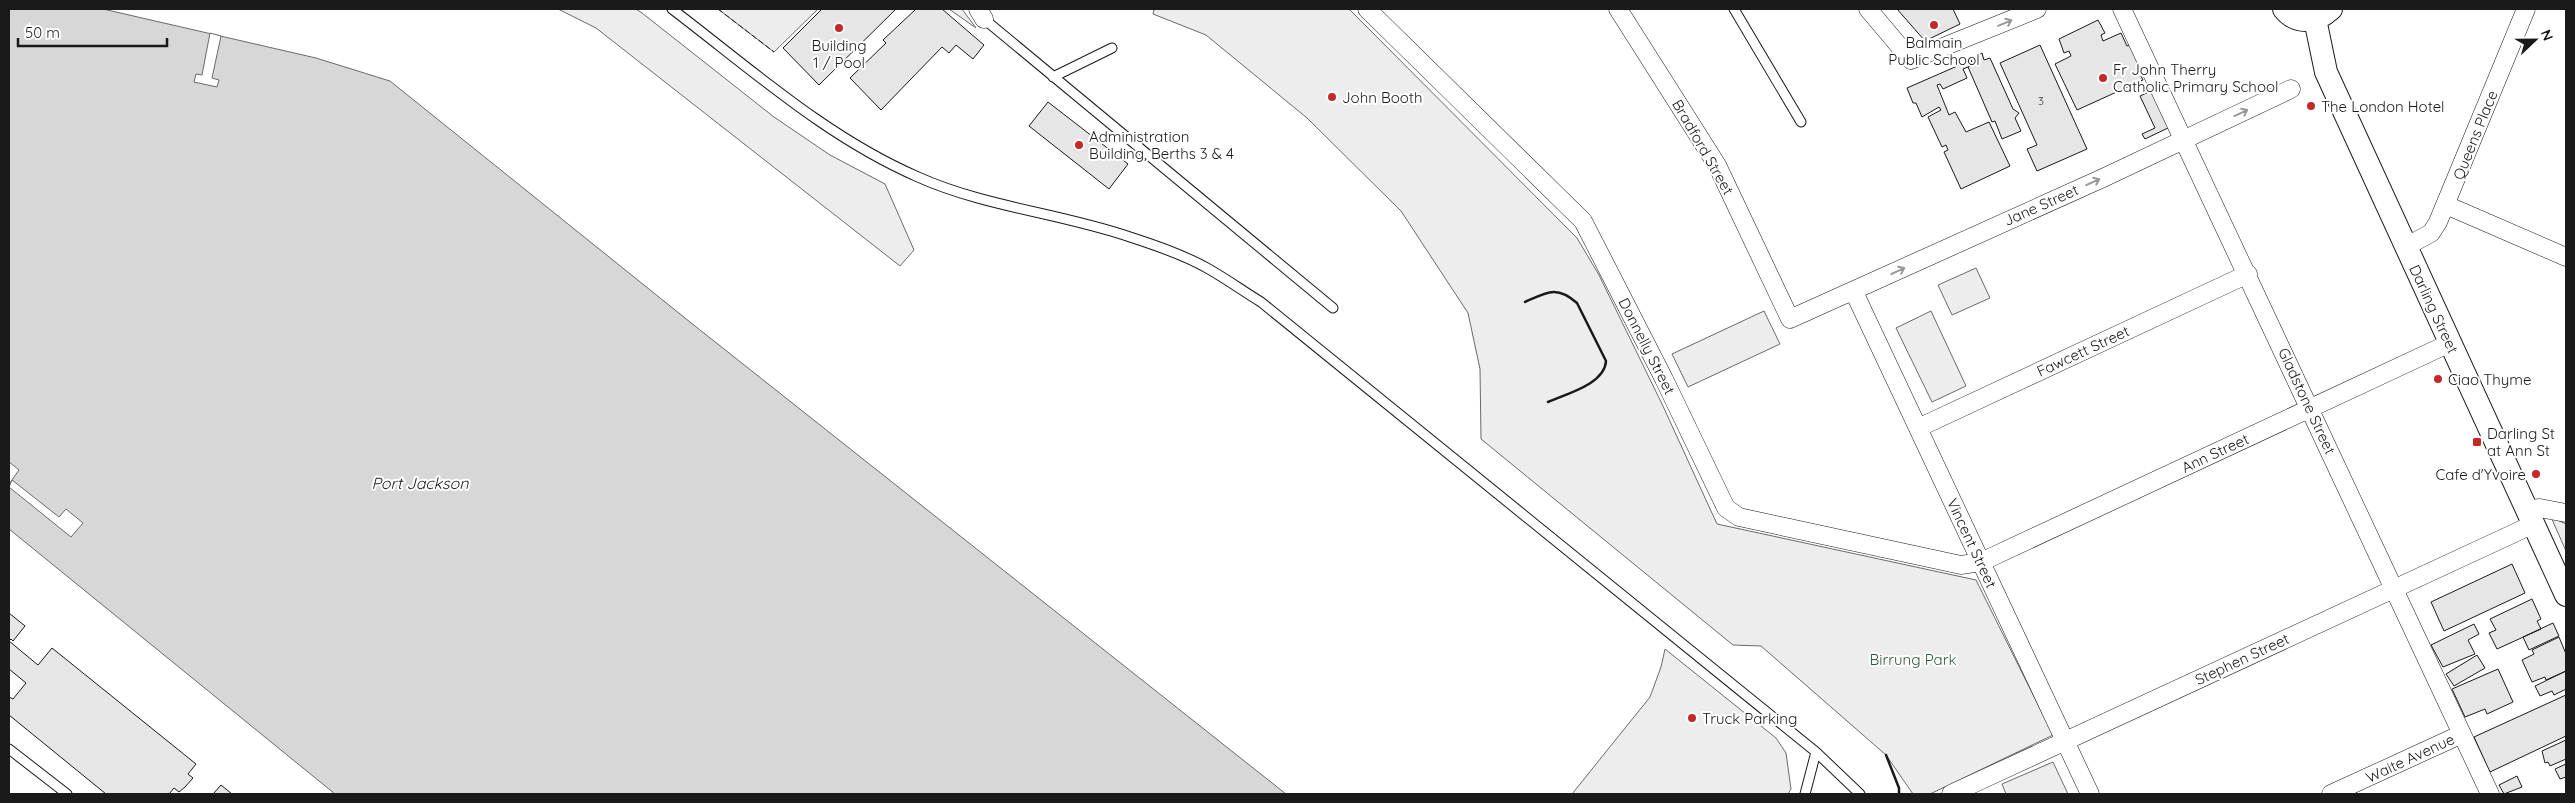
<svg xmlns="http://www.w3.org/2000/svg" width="2575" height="803" font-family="Quicksand,sans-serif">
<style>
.built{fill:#ededed;stroke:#6a6a6a}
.water{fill:#d7d7d7;stroke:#6a6a6a}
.pier{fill:#fff;stroke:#6a6a6a}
.building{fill:#e6e6e6;stroke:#1a1a1a}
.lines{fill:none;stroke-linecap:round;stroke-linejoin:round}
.service-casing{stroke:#1a1a1a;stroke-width:11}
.minor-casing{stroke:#1a1a1a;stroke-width:19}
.tertiary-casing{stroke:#1a1a1a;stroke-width:24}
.service{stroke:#fff;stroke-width:9}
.minor{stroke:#fff;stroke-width:18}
.tertiary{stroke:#fff;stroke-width:22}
.fence{stroke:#1a1a1a;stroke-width:1;stroke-dasharray:6 2.5;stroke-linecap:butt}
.wall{stroke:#1a1a1a;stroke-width:2.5}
.oneway{stroke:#989898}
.poi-dot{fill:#c62828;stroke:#fff;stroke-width:2}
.labels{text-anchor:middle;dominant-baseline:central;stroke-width:4;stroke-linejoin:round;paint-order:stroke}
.number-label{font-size:12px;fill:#4d4d4d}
.poi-label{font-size:15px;fill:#1a1a1a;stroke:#fff;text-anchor:start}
.street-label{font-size:15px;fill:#1a1a1a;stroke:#fff}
.park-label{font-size:15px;fill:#2b5a34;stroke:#fff}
.water-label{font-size:16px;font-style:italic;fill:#1a1a1a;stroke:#fff}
</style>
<rect width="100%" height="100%" fill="#fff"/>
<path class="built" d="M 558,9 L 636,9 L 642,13 L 774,117 L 830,155 L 885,184 L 914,250 L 900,266 L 596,28 Z
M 718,9 L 818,9 L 774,52 Z
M 949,9 L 962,9 L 976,28 Z
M 1154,9 L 1349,9 L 1577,238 L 1599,275 L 1662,404 L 1717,524 L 1976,580 L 2053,735 L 1930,794 L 1913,794 L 1886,755 L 1761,646 L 1733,645 L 1481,439 L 1480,369 L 1468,313 L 1401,211 L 1307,118 L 1206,35 L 1153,14 Z
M 1976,268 L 1990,298 L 1952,315 L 1938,285 Z
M 1764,311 L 1780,344 L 1688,387 L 1672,354 Z
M 1931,311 L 1966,386 L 1932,402 L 1896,328 Z
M 2551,517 L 2566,524 L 2566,551 Z
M 1665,649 L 1776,738 L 1786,753 L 1791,789 L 1788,794 L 1572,794 L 1650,697 L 1661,667 Z
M 2053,762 L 2068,794 L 2006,794 L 2002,784 Z"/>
<path class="water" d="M 9,9 L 103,9 L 316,58 L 390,81 L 695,326 L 1286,794 L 335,794 L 9,529 L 9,484 L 19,470 L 9,462 Z"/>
<path class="pier" d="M 210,33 L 221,36 L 212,78 L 219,80 L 217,87 L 194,82 L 196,74 L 202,75 Z
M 12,480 L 59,517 L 66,509 L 83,523 L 71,537 L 9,487 Z"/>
<path class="building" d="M 822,9 L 896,9 L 819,85 L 783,48 Z
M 916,9 L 942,9 L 984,45 L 973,59 L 956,45 L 949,53 L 942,47 L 881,110 L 850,78 L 886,43 L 883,40 Z
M 1897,9 L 1953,9 L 1960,24 L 1925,41 Z
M 2098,20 L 2105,33 L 2101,35 L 2103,41 L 2121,33 L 2127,46 L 2132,44 L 2145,74 L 2141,76 L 2143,80 L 2077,110 L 2055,64 L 2071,56 L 2069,51 L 2064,53 L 2059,39 Z
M 2040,45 L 2087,149 L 2037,171 L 2027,149 L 2037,145 L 2000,63 Z
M 1982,53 L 1984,60 L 1990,58 L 2013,109 L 2019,113 L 2015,118 L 2021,131 L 2002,139 L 1995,121 L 1992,122 L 1968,67 L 1973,65 L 1971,60 Z
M 1971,60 L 1973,65 L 1963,69 L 1967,78 L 1943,89 L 1940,84 L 1937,85 L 1949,115 L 1955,112 L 1966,132 L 1989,122 L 2010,166 L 1961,189 L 1944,152 L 1948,150 L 1946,145 L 1942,147 L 1928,117 L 1941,110 L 1939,107 L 1922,117 L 1916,103 L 1913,103 L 1907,88 Z
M 2153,90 L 2170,127 L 2145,139 L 2142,134 L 2155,128 L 2140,96 Z
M 1048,102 L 1128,164 L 1109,189 L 1029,126 Z
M 2512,564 L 2525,593 L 2444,631 L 2431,602 Z
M 2532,599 L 2541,619 L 2537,621 L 2541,629 L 2497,649 L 2489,633 L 2496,630 L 2490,619 Z
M 9,613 L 25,626 L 13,641 L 11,639 L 9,641 L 38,665 L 52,648 L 196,764 L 188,774 L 193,778 L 185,787 L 179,792 L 174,788 L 169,794 L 106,794 L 9,715 L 9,697 L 13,699 L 26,683 L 9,669 Z
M 2553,623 L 2559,636 L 2529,650 L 2523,637 Z
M 2474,624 L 2479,634 L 2468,640 L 2475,654 L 2443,667 L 2431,645 Z
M 2559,637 L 2566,654 L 2566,671 L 2546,680 L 2545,677 L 2532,682 L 2522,660 L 2534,654 L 2532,650 Z
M 2477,655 L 2485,668 L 2454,686 L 2446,674 Z
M 2498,669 L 2513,702 L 2487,714 L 2485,709 L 2465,717 L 2452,689 Z
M 2566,671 L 2566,689 L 2554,695 L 2552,691 L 2540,696 L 2535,686 Z
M 2566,695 L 2566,736 L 2490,772 L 2474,737 Z
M 2566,740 L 2566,759 L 2550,766 L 2548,762 L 2545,763 L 2542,751 Z
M 2566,764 L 2566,777 L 2560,779 L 2555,769 Z
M 2517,776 L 2522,787 L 2504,794 L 2499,785 Z
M 221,785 L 232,794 L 213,794 Z"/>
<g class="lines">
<defs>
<path id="service" d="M 672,9 C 751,69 826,137 918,177 C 985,207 1060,213 1130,237 C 1155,245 1184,255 1207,268 C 1225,278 1243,291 1261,302 L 1816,752 L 1860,794
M 1734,9 L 1801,122
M 984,19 L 1333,308
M 1053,77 L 1112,48
M 9,749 L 67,794
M 1805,794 L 1816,752"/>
<path id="minor" d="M 978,9 L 984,19
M 1367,9 L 1583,221 L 1664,379 L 1726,508 L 1739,517 L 1961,565 L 1981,562 L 2450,343
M 1618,9 L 1717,165 L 1790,319 L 2103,178 L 2291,89
M 1868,9 L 1911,60 L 2037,9
M 2122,9 L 2490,794
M 2446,205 L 2566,257
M 2405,247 L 2431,233 L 2438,222 L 2526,9
M 1854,292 L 2090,794
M 1918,428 L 2248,274
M 2527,510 L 2540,508 L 2566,513
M 1951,794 L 2534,524
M 2331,794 L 2462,734"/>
<path id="tertiary" d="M 2284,9 C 2297,25 2317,22 2331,9
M 2315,19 L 2326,72 L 2566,595"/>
</defs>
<use href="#service" class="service-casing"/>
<use href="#minor" class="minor-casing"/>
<use href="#tertiary" class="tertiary-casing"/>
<use href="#service" class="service"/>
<use href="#minor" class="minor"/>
<use href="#tertiary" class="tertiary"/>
<path class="fence" d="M 718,9 L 774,52"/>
<path class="wall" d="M 1525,302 C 1547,292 1557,285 1577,303 L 1606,361 C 1605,384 1566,394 1548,402
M 1886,755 L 1899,788 L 1899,794"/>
</g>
<defs><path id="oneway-shaft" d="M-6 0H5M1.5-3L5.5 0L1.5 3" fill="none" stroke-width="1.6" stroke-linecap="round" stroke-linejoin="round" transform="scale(1.25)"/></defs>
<g class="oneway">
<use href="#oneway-shaft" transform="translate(2005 23) rotate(-23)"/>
<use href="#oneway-shaft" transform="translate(2241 113) rotate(-25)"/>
<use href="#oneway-shaft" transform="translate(2093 182) rotate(-24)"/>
<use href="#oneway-shaft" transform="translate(1898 271) rotate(-25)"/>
</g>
<g class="poi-dot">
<circle cx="1934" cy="25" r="5"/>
<circle cx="839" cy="28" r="5"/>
<circle cx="2103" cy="78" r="5"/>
<circle cx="1332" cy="97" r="5"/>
<circle cx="2311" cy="106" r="5"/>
<circle cx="1079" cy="145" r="5"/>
<circle cx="2438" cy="379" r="5"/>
<rect x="2472" y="437" width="10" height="10" rx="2.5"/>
<circle cx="2536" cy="474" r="5"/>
<circle cx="1692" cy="718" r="5"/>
</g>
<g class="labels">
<g class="number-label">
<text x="2041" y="100">3</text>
</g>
<g class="poi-label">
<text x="1934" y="42" text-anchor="middle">Balmain<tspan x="1934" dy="17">Public School</tspan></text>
<text x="839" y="45" text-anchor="middle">Building<tspan x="839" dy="17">1 / Pool</tspan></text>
<text x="2113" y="69">Fr John Therry<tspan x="2113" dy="17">Catholic Primary School</tspan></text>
<text x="1342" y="97">John Booth</text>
<text x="2321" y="106">The London Hotel</text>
<text x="1089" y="136">Administration<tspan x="1089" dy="17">Building, Berths 3 &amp; 4</tspan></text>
<text x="2448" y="379">Ciao Thyme</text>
<text x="2487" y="433">Darling St<tspan x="2487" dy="17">at Ann St</tspan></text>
<text x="2526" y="474" text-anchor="end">Cafe d'Yvoire</text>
<text x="1702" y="718">Truck Parking</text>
</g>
<g class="street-label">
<text transform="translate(2475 135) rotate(-68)">Queens Place</text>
<text transform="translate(1703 147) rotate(60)">Bradford Street</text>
<text transform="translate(2041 205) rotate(-24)">Jane Street</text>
<text transform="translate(2434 309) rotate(65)">Darling Street</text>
<text transform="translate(1647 346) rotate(63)">Donnelly Street</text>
<text transform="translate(2083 351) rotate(-25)">Fawcett Street</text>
<text transform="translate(2307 401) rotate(65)">Gladstone Street</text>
<text transform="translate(2215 453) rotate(-25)">Ann Street</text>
<text transform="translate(1972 543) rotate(65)">Vincent Street</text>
<text transform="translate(2242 659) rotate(-25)">Stephen Street</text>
<text transform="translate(2410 758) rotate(-25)">Waite Avenue</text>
</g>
<g class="park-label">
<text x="1913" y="659">Birrung Park</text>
</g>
<g class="water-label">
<text x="420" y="483">Port Jackson</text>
</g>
</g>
<rect width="2575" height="803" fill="none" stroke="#1a1a1a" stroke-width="20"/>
<g transform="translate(2535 40) rotate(68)" stroke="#ffffff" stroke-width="4" paint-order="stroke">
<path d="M0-4L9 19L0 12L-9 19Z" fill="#1a1a1a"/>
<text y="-8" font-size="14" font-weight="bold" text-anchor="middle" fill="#1a1a1a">N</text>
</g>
<path d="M18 38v8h149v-8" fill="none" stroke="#1a1a1a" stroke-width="2.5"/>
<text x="25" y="38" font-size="15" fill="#1a1a1a" stroke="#ffffff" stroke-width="4" paint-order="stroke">50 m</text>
</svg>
